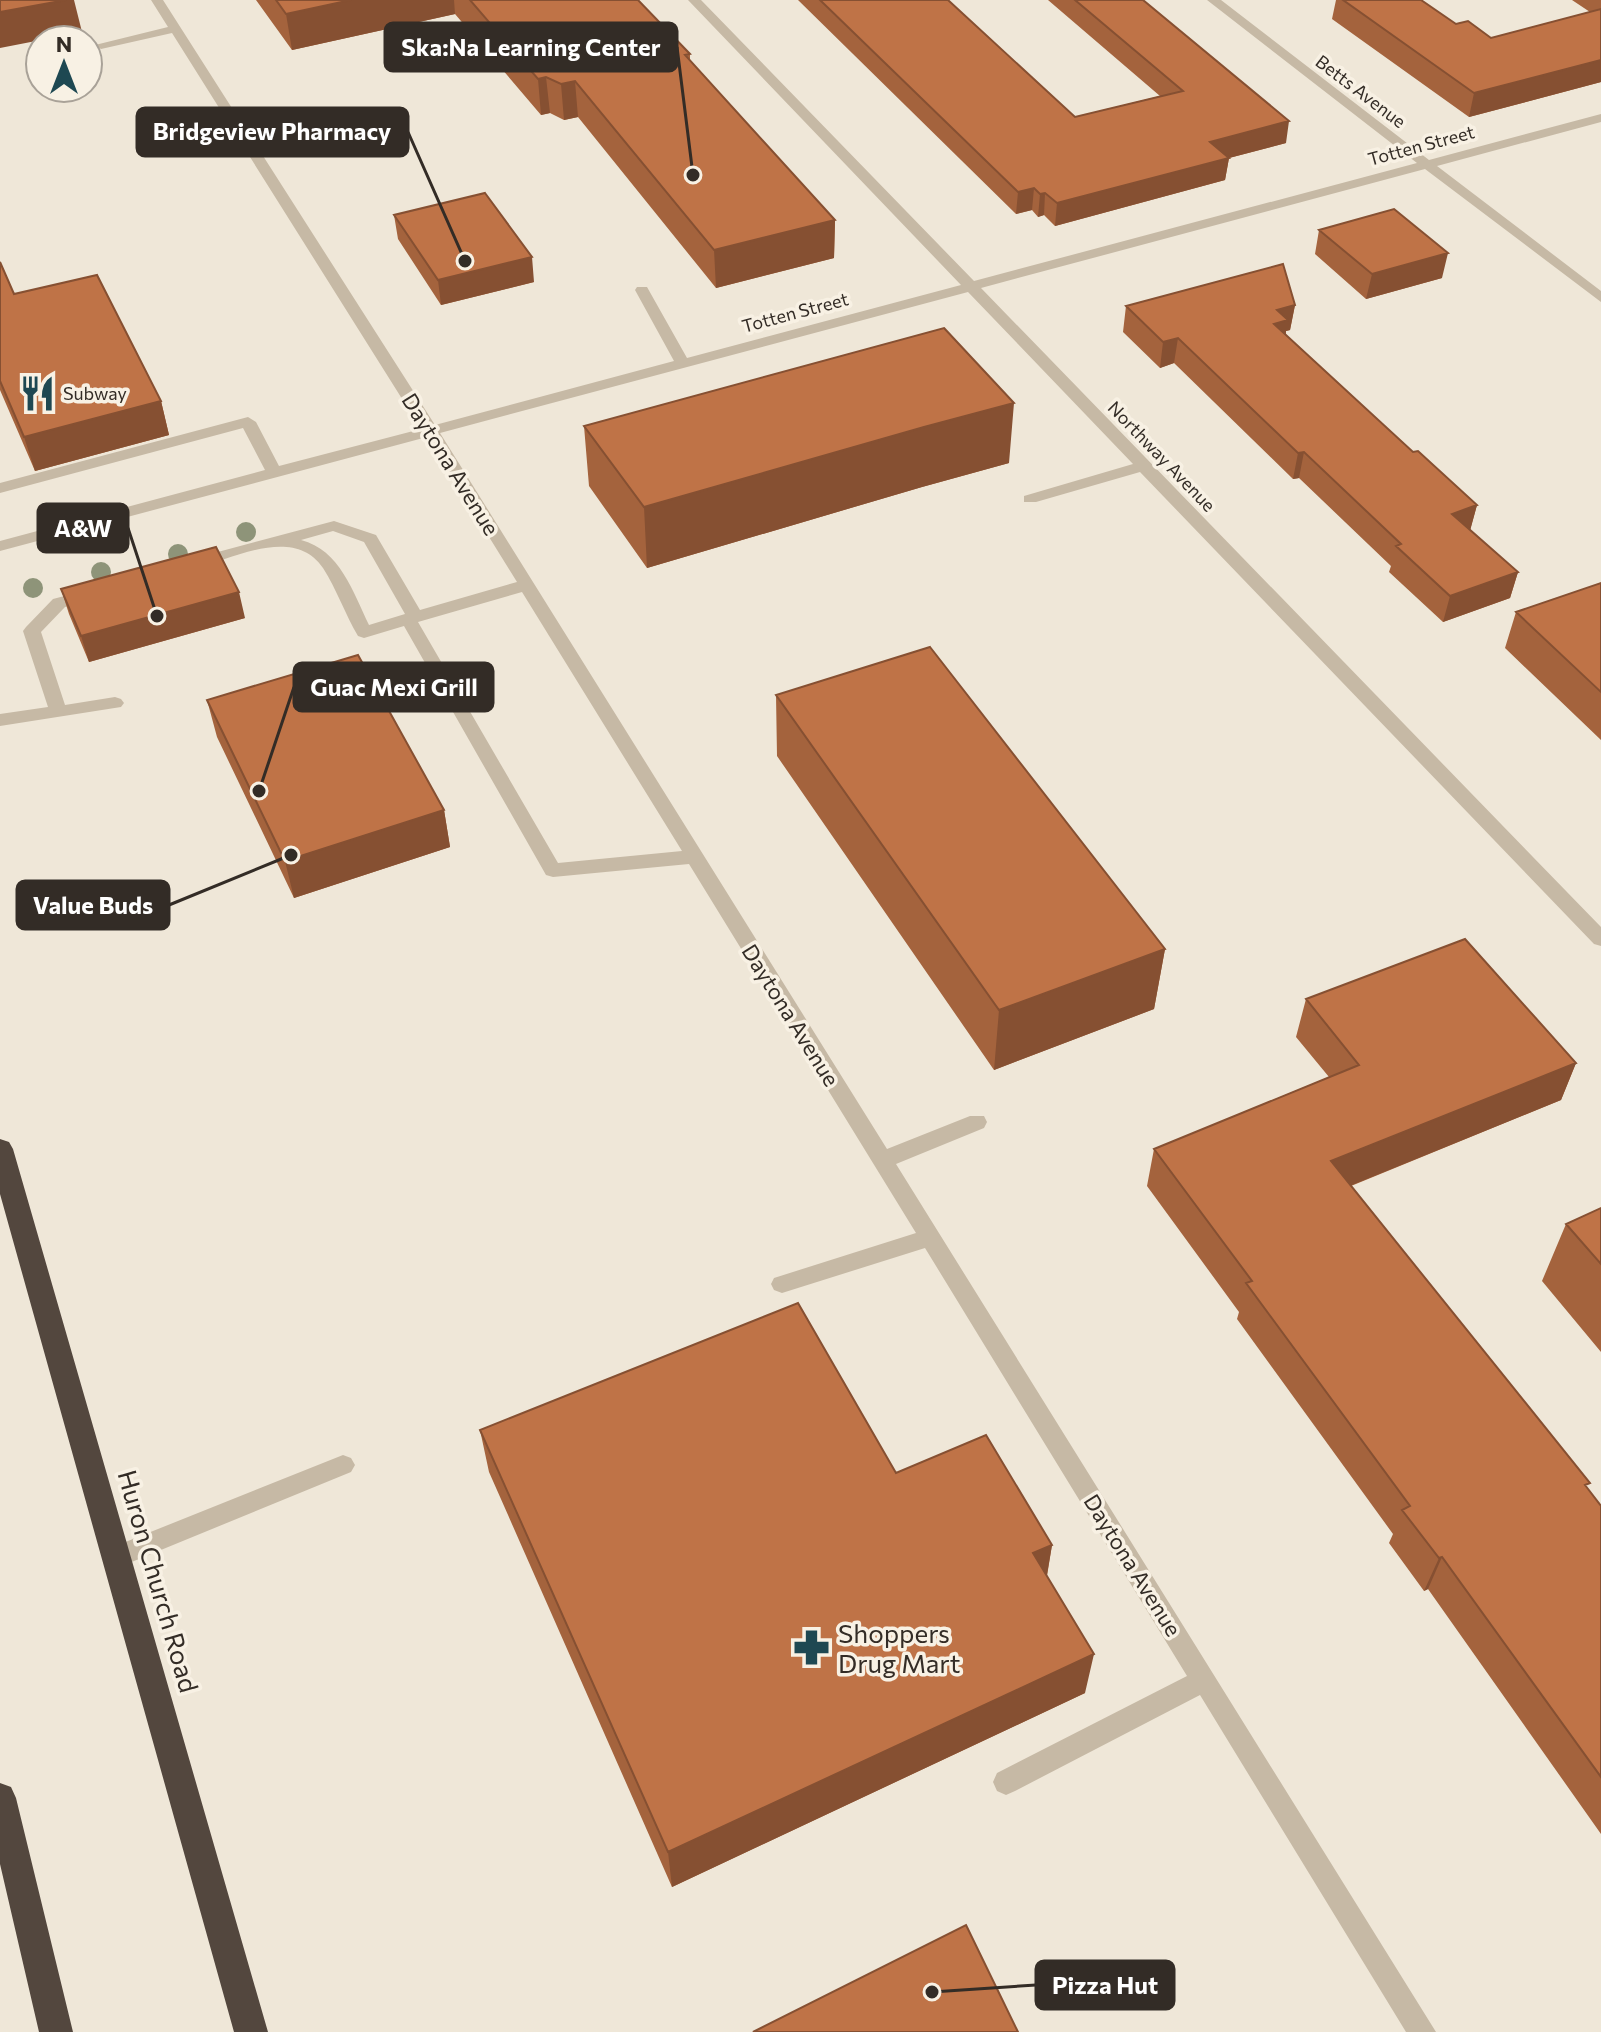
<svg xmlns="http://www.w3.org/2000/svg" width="1601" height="2032" font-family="Commissioner,sans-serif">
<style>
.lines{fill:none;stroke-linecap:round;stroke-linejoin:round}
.minor{fill:#c6b9a5;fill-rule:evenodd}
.highway{fill:#53473e;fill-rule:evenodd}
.tree{fill:#8e9479}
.wall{fill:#a4633d}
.shaded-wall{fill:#865032}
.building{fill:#bf7347;stroke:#865032;stroke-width:2}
.labels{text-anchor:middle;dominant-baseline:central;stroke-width:7;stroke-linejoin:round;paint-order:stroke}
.far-street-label{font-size:18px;fill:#332c26;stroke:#f8f1e4}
.far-poi-label{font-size:18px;fill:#332c26;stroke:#f8f1e4;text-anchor:start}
.street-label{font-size:22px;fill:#332c26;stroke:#f8f1e4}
.near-street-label{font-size:26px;fill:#332c26;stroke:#f8f1e4}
.near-poi-label{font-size:26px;fill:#332c26;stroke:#f8f1e4;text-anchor:start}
.leader{fill:none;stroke:#332c26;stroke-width:3}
.callout-dot{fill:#332c26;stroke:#f8f1e4;stroke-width:3}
.callout{fill:#332c26;stroke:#332c26;stroke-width:3}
.callout-label{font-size:24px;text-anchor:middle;font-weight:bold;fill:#fff}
</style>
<rect width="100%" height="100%" fill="#efe7d8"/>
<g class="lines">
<path class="minor" d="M 151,0 L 163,0 L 244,127 L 352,116 L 359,120 L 352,124 L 249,134 L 435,425 L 674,361 L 635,290 L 637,287 L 647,287 L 687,358 L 961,285 L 688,0 L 701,0 L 974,281 L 1417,163 L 1207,0 L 1221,0 L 1429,160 L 1601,114 L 1601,122 L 1437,166 L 1601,291 L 1601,302 L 1425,169 L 981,288 L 1601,927 L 1601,946 L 1594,944 L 1140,472 L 1036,502 L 1024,502 L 1024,496 L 1133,464 L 968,292 L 440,433 L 887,1149 L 970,1116 L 984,1116 L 987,1122 L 984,1128 L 896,1164 L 1436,2032 L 1406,2032 L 1200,1695 L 1015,1791 L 1006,1795 L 997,1791 L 993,1782 L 997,1773 L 1187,1676 L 925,1248 L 782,1293 L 774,1290 L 771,1284 L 774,1278 L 916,1233 L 689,864 L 553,877 L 546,875 L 404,626 L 364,638 L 358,636 C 345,614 337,590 323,568 C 294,525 232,559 194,569 L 186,564 L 188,560 L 334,521 L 376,535 L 420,610 L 517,582 L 427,437 L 0,551 L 0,541 L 265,470 L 243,428 L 0,493 L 0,483 L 248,417 L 256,422 L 279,466 L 421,429 L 172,33 L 101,49 L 95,45 L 168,27 ZM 333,531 L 364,542 L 405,614 L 369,625 C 353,592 340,550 301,540 ZM 522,592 L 682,851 L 558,863 L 418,622 Z
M 91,589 L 99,594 L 97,598 L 65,607 L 41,632 L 65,705 L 115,697 L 121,699 L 124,703 L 121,707 L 0,726 L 0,714 L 48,707 L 23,631 L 26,627 L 53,599 Z
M 343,1455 L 351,1458 L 355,1465 L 351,1472 L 117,1568 L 108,1565 L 105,1557 L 108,1549 Z"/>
<path class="highway" d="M 0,1139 L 9,1142 L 13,1149 L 268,2032 L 234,2032 L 0,1194 Z
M 0,1783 L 11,1787 L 16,1798 L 73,2032 L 39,2032 L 0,1864 Z"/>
</g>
<g class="tree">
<circle cx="246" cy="532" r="10"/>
<circle cx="178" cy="554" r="10"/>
<circle cx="101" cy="572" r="10"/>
<circle cx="33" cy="588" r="10"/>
</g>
<path class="wall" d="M 256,0 L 638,0 L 690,54 L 690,61 L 835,220 L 834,258 L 716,288 L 578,117 L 564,120 L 550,113 L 541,115 L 455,14 L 292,50 Z
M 798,0 L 948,0 L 1075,117 L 1160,96 L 1048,0 L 1143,0 L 1286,143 L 1229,158 L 1225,180 L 1055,226 L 1044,215 L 1038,217 L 1032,210 L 1016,214 Z
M 1336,0 L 1421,0 L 1456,24 L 1491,38 L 1590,12 L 1572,0 L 1601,0 L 1601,82 L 1469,117 L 1332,19 Z
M 394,215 L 534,282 L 441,305 L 398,239 Z
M 1319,230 L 1442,278 L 1366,299 L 1315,254 Z
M 0,262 L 14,294 L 161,401 L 169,435 L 35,471 L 0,390 Z
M 1295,305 L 1290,330 L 1286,331 L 1286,335 L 1413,452 L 1477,505 L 1470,530 L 1518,572 L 1510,598 L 1443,622 L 1389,572 L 1391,566 L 1299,478 L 1293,479 L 1174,363 L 1160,368 L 1123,332 L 1126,306 Z
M 584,426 L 1009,463 L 922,487 L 647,568 L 589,486 Z
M 1601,583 L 1601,740 L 1505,648 L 1516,612 Z
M 61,589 L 245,618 L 89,662 L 69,614 Z
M 776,695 L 1165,949 L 1154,1009 L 994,1070 L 777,756 Z
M 207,700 L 444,810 L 450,847 L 294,898 L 217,737 Z
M 1306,999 L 1576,1063 L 1561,1100 L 1351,1186 L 1601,1506 L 1601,1834 L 1428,1589 L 1424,1591 L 1389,1543 L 1393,1534 L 1237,1319 L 1239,1312 L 1147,1186 L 1154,1149 L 1329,1077 L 1296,1037 Z
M 1601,1208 L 1601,1352 L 1542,1281 L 1566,1224 Z
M 480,1430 L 896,1473 L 1052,1545 L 1047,1576 L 1085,1693 L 672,1887 L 489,1472 Z"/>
<path class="shaded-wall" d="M 66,0 L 74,0 L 82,32 L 0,48 L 0,12 Z
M 351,0 L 454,0 L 455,14 L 292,50 L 286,14 Z
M 1601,60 L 1601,82 L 1469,117 L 1474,93 Z
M 546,77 L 550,113 L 541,115 L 538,79 Z
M 575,81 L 578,117 L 564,120 L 561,84 Z
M 1289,121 L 1286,143 L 1229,158 L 1225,180 L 1055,226 L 1057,203 L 1210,142 Z
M 1034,188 L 1032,210 L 1016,214 L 1018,192 Z
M 1045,193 L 1044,215 L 1038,217 L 1040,194 Z
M 835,220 L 834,258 L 716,288 L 714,250 Z
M 1448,253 L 1442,278 L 1366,299 L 1372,274 Z
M 532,257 L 534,282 L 441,305 L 438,280 Z
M 1295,305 L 1290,330 L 1286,331 L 1284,346 L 1269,350 L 1277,310 Z
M 1178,338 L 1174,363 L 1160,368 L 1163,342 Z
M 161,401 L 169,435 L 35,471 L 24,437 Z
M 1014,403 L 1009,463 L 922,487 L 647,568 L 644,507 L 924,427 Z
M 1304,452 L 1299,478 L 1293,479 L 1298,453 Z
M 1477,505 L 1470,531 L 1452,514 Z
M 1518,572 L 1510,598 L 1443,622 L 1450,596 Z
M 239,592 L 245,618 L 89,662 L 81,636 Z
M 444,810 L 450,847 L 294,898 L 285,861 Z
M 1165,949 L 1154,1009 L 994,1070 L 999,1010 Z
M 1576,1063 L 1561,1100 L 1320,1198 L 1331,1161 Z
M 1052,1545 L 1045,1586 L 1033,1553 Z
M 1442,1557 L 1428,1589 L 1424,1591 L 1439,1558 Z
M 1094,1654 L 1085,1693 L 672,1887 L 668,1852 Z"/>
<path class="building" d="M 0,0 L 66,0 L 0,12 Z
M 276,0 L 351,0 L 286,14 Z
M 470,0 L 638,0 L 690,54 L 685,55 L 835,220 L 714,250 L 575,81 L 561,84 L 546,77 L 538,79 Z
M 820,0 L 948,0 L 1075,117 L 1183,91 L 1075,0 L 1143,0 L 1289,121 L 1210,142 L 1229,158 L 1057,203 L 1045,193 L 1040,194 L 1034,188 L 1018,192 Z
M 1343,0 L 1421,0 L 1456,24 L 1468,21 L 1491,38 L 1601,9 L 1601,60 L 1474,93 Z
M 485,193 L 532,257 L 438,280 L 394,215 Z
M 1394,209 L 1448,253 L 1372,274 L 1319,230 Z
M 0,262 L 14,294 L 97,275 L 161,401 L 24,437 L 0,381 Z
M 1283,264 L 1295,305 L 1277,310 L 1288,320 L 1274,324 L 1413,452 L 1418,451 L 1477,505 L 1452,514 L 1518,572 L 1450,596 L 1396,546 L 1401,544 L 1304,452 L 1298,453 L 1178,338 L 1163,342 L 1126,306 Z
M 944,328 L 1014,403 L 924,427 L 644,507 L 584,426 Z
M 216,547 L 239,592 L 81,636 L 61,589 Z
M 1601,583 L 1601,692 L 1516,612 Z
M 930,647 L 1165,949 L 999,1010 L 776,695 Z
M 358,655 L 444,810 L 285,861 L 207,700 Z
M 1465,939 L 1576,1063 L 1331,1161 L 1590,1483 L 1585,1485 L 1601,1506 L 1601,1777 L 1442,1557 L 1439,1558 L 1402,1510 L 1410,1506 L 1246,1283 L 1252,1281 L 1154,1149 L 1359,1065 L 1306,999 Z
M 1601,1208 L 1601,1264 L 1566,1224 Z
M 798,1303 L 896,1473 L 986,1435 L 1052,1545 L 1033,1553 L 1094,1654 L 668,1852 L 480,1430 Z
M 966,1925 L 1018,2032 L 753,2032 Z"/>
<defs>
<symbol id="restaurant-bare" viewBox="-9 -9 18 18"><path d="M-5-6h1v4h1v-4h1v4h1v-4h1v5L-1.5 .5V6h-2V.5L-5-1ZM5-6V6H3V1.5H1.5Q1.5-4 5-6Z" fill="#1e4852" stroke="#f8f1e4" stroke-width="2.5" paint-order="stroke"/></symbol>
<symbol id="pharmacy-bare" viewBox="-9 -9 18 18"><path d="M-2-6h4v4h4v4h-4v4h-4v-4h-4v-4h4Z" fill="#1e4852" stroke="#f8f1e4" stroke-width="2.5" paint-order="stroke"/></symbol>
</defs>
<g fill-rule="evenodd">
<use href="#restaurant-bare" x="12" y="368" width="51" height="51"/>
<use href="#pharmacy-bare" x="786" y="1622" width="51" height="51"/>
</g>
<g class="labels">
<g class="far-street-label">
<text transform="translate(1361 91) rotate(37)">Betts Avenue</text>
<text transform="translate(1421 145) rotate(-15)">Totten Street</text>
<text transform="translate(795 312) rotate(-15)">Totten Street</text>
<text transform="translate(1162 456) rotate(46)">Northway Avenue</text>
</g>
<g class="far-poi-label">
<text x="63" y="393">Subway</text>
</g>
<g class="street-label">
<text transform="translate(451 464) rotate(58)">Daytona Avenue</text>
<text transform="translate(791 1015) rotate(58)">Daytona Avenue</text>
<text transform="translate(1133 1565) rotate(58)">Daytona Avenue</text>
</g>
<g class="near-street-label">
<text transform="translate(159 1581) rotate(74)">Huron Church Road</text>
</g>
<g class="near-poi-label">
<text x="838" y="1632">Shoppers<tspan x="838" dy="30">Drug Mart</tspan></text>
</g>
</g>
<path class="leader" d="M693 175L677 47M465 261L408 132M157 616L128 528M259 791L294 687M291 855L169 905M932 1992L1036 1985"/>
<g class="callout-dot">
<circle cx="693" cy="175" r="8"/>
<circle cx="465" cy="261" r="8"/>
<circle cx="157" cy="616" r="8"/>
<circle cx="259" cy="791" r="8"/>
<circle cx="291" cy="855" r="8"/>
<circle cx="932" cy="1992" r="8"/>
</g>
<g class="callout">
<rect x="385" y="23" width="292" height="48" rx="8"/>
<rect x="137" y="108" width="271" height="48" rx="8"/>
<rect x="38" y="504" width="90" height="48" rx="8"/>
<rect x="294" y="663" width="199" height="48" rx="8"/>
<rect x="17" y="881" width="152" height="48" rx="8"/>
<rect x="1036" y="1961" width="138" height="48" rx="8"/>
</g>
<g class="callout-label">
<text x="531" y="56">Ska:Na Learning Center</text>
<text x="272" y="140">Bridgeview Pharmacy</text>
<text x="83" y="537">A&amp;W</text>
<text x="394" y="696">Guac Mexi Grill</text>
<text x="93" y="914">Value Buds</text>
<text x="1105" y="1994">Pizza Hut</text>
</g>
<g transform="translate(64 64)"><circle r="38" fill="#f8f1e4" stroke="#a9a298" stroke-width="2"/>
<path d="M0-6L14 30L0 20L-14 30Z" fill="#1e4852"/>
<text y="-12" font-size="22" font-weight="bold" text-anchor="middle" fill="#332c26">N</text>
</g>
</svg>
